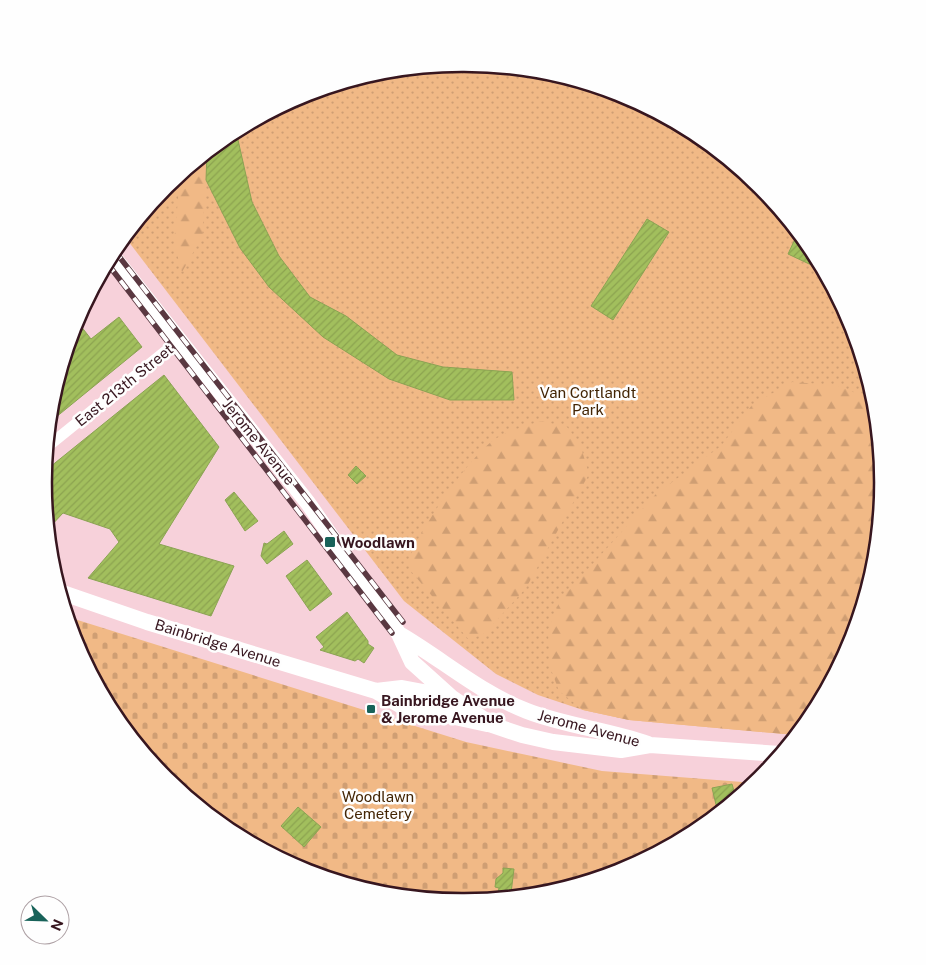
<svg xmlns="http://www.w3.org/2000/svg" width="926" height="965" font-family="'Public Sans',sans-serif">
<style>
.green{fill:url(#green-dots)}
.forest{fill:url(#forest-firs)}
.cemetery{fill:url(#cemetery-stones)}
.building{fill:url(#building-hatch);stroke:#8ba353}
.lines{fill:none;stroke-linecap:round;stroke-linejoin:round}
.street{stroke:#fff;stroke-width:11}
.secondary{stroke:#fff;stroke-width:16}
.rail-casing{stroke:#5a3841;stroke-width:5.5}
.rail{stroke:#fefefe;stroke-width:4;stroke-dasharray:11;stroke-linecap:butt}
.poi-dot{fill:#186259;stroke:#fefefe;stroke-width:2}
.labels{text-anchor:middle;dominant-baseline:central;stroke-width:5;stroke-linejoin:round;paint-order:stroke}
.street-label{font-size:15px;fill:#37161f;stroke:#fefefe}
.park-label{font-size:15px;fill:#432504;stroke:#fefefe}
.poi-label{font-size:15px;font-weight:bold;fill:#37161f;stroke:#fefefe;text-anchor:start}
.rim{fill:none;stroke:#37161f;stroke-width:2.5}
</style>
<defs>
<pattern id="green-dots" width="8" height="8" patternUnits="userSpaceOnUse" patternTransform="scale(1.25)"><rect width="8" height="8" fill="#f1b986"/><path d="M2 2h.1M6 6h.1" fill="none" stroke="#cf9e73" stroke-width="1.8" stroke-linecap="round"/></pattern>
<pattern id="forest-firs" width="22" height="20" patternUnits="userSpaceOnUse" patternTransform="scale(1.25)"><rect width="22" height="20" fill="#f1b986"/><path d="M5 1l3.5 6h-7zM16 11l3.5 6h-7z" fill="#cf9e73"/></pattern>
<pattern id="cemetery-stones" width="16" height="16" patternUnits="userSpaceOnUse" patternTransform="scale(1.25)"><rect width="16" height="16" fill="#f1b986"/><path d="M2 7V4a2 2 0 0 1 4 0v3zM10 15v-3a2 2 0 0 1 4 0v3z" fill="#cf9e73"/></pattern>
<pattern id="building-hatch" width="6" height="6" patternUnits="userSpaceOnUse" patternTransform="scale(1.25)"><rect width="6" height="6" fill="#a2bf5d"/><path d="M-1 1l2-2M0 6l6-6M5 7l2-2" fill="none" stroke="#8ca350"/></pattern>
</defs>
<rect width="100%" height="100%" fill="#f7d1da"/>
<path class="green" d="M 463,63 L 545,71 L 624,95 L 696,134 L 760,186 L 812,250 L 850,322 L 874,401 L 882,483 L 874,565 L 850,643 L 811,716 L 796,735 L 629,720 L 583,710 L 538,695 L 496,674 L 404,601 L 125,237 L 167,186 L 230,134 L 303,95 L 381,71 Z"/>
<path class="forest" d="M 213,148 L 206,180 L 202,237 L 182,272 L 174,243 L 179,188 L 178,177 Z
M 792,382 L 835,385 L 874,400 C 878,427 883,457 882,484 C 880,572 852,666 796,735 L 629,720 L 583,710 L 559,691 L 550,667 L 548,630 L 560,600 L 656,494 L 721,446 L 752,405 Z
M 541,421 L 567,427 L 580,444 L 589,474 L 526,588 L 485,633 L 469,640 L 410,570 C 410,565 410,559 411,555 C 422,526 467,461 491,442 C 506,431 523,427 541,421 Z"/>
<path class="cemetery" d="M 68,617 L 466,742 L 602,771 L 755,783 L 696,831 L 623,870 L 545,894 L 463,902 L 381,894 L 302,870 L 230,831 L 166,779 L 114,715 L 76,643 Z"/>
<path class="building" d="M 236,131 L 252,202 L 279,256 L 310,297 L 346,316 L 397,355 L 443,367 L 512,372 L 514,400 L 450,400 L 389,379 L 323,337 L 269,287 L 240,248 L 206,180 L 207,153 Z
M 647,219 L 669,232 L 613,320 L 591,306 Z
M 801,237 L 812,250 L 822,270 L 788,254 L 795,239 L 799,242 Z
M 119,317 L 142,347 L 50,422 L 52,400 L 73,330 L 80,325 L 91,339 Z
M 164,375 L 219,447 L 159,544 L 234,566 L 211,616 L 88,578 L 119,542 L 110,529 L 63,513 L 48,529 L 44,482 L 45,471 Z
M 356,466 L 366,476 L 357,484 L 348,475 Z
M 234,492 L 258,521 L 245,531 L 225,500 Z
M 284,531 L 293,544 L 267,564 L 261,556 L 264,543 L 267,544 Z
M 307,560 L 332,594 L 310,611 L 286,576 Z
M 347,612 L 368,641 L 368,644 L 374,648 L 364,663 L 358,659 L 355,661 L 320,650 L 324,647 L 316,637 Z
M 732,784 L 734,791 L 750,787 L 718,813 L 712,788 Z
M 298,807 L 321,827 L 304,847 L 281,826 Z
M 503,868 L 514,869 L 511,893 L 498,892 L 499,888 L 495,887 L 496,879 L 503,873 Z"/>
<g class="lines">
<path class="street" d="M 47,447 L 178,341"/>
<path class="secondary" d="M 112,255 L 308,503 L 399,634 L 412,662 L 452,698 L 492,725 L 522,735 L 553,742 L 621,750 L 650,745 L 780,754
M 60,592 L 147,622 L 376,691 L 400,705 L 487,724
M 399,634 C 442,659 480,693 527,711 C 566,726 609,730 648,744
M 376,691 L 402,688 L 450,697"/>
<defs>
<path id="rail" d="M 114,250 L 403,622
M 107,263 L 392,633"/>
</defs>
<use href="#rail" class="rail-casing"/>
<use href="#rail" class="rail"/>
</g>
<g class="poi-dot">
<rect x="324" y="536" width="12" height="12" rx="2.5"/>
<rect x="366" y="704" width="10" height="10" rx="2.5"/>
</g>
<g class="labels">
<g class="street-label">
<text transform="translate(124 385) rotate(-39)">East 213th Street</text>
<text transform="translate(259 442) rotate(51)">Jerome Avenue</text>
<text transform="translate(218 643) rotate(17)">Bainbridge Avenue</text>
<text transform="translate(589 728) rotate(15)">Jerome Avenue</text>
</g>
<g class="park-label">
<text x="588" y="392">Van Cortlandt<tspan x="588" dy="17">Park</tspan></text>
<text x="378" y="796">Woodlawn<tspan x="378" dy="17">Cemetery</tspan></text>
</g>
<g class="poi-label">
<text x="341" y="542">Woodlawn</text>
<text x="381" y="700">Bainbridge Avenue<tspan x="381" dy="17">&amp; Jerome Avenue</tspan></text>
</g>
</g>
<path d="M0 0H926V965H0ZM462 72H464A410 410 0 0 1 874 482V483A410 410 0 0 1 464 893H462A410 410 0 0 1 52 483V482A410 410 0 0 1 462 72Z" fill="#fefefe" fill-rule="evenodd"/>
<path class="rim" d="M462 72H464A410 410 0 0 1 874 482V483A410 410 0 0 1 464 893H462A410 410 0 0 1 52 483V482A410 410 0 0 1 462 72Z"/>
<g transform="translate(45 920) rotate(113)"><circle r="24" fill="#fefefe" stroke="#aea1a5"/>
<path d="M0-4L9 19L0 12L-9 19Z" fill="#186259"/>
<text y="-8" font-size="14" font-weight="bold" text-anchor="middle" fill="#37161f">N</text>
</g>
</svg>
